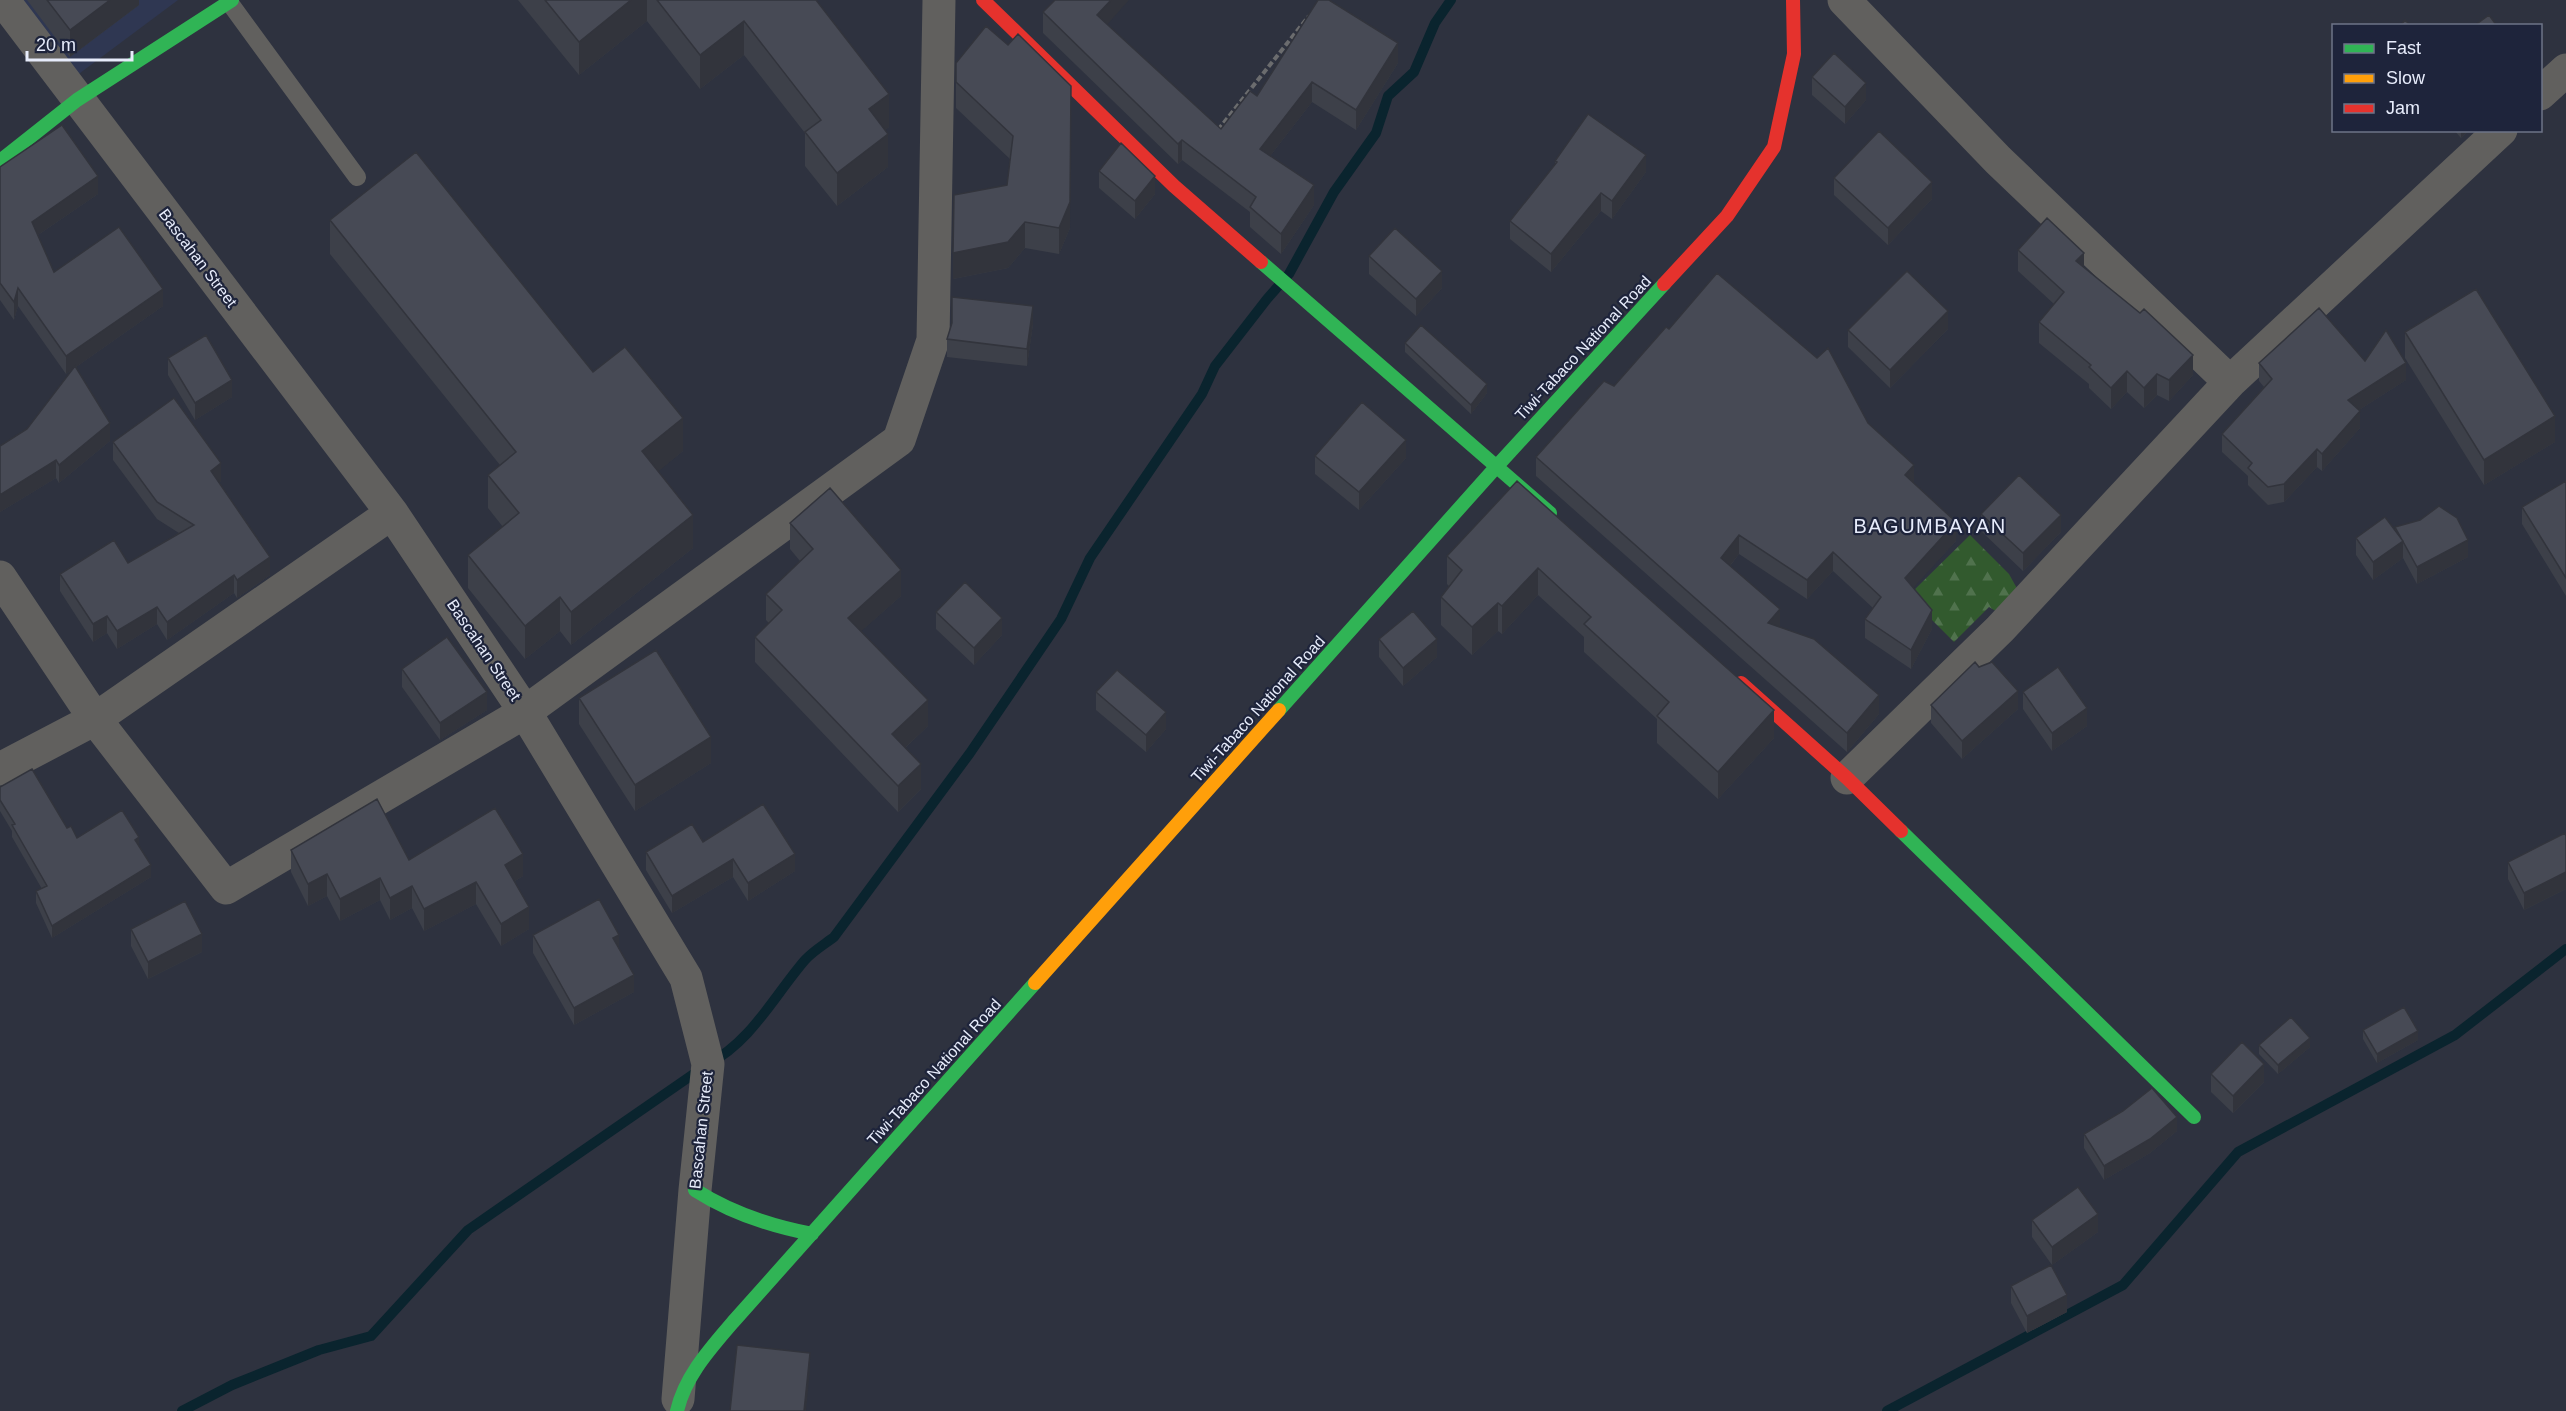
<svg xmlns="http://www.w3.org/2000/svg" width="2566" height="1411" font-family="Helvetica,sans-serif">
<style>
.built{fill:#2f3752}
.forest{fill:url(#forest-firs)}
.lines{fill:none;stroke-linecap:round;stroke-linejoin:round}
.stream{stroke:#0a242e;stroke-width:10}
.path{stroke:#6b6c6e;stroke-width:4;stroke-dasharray:6 3;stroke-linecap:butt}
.lane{stroke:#61605e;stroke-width:18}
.street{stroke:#61605e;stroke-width:33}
.fast{stroke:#30b455;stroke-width:14}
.slow{stroke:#ff9f0a;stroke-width:14}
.jam{stroke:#e5322d;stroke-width:14}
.wall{fill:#3d4049}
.shaded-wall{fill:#32343c}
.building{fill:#474a55;stroke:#32343c;stroke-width:1.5}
.labels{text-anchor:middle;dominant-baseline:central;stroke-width:4.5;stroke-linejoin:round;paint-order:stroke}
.street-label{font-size:16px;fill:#e7ecfb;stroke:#1e243b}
.quarter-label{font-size:20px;letter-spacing:1.5px;fill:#e7ecfb;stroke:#1e243b}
</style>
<defs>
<pattern id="forest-firs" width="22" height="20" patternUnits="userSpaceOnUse" patternTransform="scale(1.5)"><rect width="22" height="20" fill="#325a2e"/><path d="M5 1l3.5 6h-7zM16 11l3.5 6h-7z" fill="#50724d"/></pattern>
</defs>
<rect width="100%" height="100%" fill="#2e323f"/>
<path class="built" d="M 7,0 L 178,0 L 68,82 Z"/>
<path class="forest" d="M 1970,535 L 2009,574 L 2019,592 L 2004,616 L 1989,607 L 1954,642 L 1908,596 Z"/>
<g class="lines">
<path class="stream" d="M 182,1411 L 232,1385 L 319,1350 L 371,1336 L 468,1230 L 708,1064 C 751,1042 774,996 805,960 C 813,951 825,944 834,937 L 970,753 L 1061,619 L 1090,558 L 1202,394 L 1215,366 L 1267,299 L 1289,274 L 1334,192 L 1376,133 L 1388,96 L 1414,72 L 1435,23 L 1451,0
M 1887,1411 L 2123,1285 L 2238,1152 L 2455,1035 L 2566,949"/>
<path class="path" d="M 1218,130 L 1309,16"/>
<path class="lane" d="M 229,2 L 357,177"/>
<path class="street" d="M 3,0 L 392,513 L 525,712 L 686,978 L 708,1064 L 695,1190 L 678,1399
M 1844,0 L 1998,160 L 2230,382
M 2540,94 L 2566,70
M 0,577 L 95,719 L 226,888 L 525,712 L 899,440 L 933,340 L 939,0
M 0,769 L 95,719 L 392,513
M 1847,778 L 2000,629 L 2230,382 L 2501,130"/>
<path class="fast" d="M 0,161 L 77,100 L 232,0
M 1261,262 L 1550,513
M 1279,710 L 1497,466 L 1664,284
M 1901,831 L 2194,1117
M 695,1190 C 731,1213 770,1226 812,1234
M 677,1411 C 685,1376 710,1349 733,1322 L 1035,983"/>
<path class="slow" d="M 1035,983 L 1279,710"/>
<path class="jam" d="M 983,0 L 1174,186 L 1261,262
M 1664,284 L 1727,216 L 1774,147 L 1794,54 L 1793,0
M 1741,683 L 1847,778 L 1901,831"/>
</g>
<path class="wall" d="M 27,0 L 139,0 L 139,5 L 70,57 Z
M 518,0 L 816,0 L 889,127 L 885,130 L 888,167 L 837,206 L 805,166 L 805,133 L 744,55 L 700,89 L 647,21 L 579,75 Z
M 1318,0 L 1398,63 L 1356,130 L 1312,102 L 1270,156 L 1314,205 L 1281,254 L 1250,227 L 1250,212 L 1182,160 L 1178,164 L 1043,33 L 1043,12 L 1107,25 L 1221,129 L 1257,96 Z
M 986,26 L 1070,228 L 1059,254 L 1025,248 L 1008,268 L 953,279 L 1007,185 L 1010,159 L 956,108 L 956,63 Z
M 1812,77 L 1866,100 L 1845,124 L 1812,95 Z
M 2454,130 L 2469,130 L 2461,138 Z
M 1555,161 L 1646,172 L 1612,219 L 1601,211 L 1551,272 L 1510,239 L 1510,221 L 1555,165 Z
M 0,167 L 98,194 L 38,235 L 54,272 L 163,306 L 76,367 L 110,441 L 59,483 L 56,478 L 0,512 L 0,446 L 27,429 L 72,370 L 66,374 L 18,306 L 14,320 L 0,300 Z
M 1099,171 L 1155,194 L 1135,219 L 1099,188 Z
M 1834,178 L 1932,199 L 1888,245 L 1834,195 Z
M 330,220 L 593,372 L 683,451 L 658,471 L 693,548 L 571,645 L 560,631 L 525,659 L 468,588 L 468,555 L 503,527 L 488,508 L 488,475 L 500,465 L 330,254 Z
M 2018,250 L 2084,267 L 2193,375 L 2169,401 L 2157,395 L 2144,408 L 2127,392 L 2111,409 L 2089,388 L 2089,384 L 2039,343 L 2039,322 L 2054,304 L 2018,271 Z
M 1369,256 L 1442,288 L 1416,316 L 1369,274 Z
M 952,323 L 1033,324 L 1027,366 L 947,357 L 947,339 Z
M 1669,329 L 1868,423 L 1914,484 L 1956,541 L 1913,587 L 1932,629 L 1911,669 L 1865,638 L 1865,619 L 1873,608 L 1833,571 L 1807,599 L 1739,554 L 1730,566 L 1780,627 L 1879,714 L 1847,752 L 1536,476 L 1536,457 L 1614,386 Z
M 1948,329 L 1890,388 L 1848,347 L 1848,330 Z
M 2405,332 L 2555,442 L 2484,485 L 2405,358 Z
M 1405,343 L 1487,393 L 1471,414 L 1405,352 Z
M 168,358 L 232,397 L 195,420 L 168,375 Z
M 2365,361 L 2406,380 L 2359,410 L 2360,428 L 2322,471 L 2317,467 L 2284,502 L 2268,505 L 2248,485 L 2248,476 L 2222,452 L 2222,434 L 2264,387 L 2259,381 L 2259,363 Z
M 113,442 L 221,481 L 219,482 L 270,575 L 237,598 L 234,593 L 167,640 L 157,624 L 117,649 L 107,633 L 93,642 L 60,591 L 60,574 L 128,563 L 179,533 L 157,519 L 113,460 Z
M 1315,456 L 1406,458 L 1359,510 L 1315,474 Z
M 1517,481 L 1774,738 L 1718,799 L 1657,743 L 1657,719 L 1584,652 L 1584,637 L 1538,595 L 1502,634 L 1498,631 L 1472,655 L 1441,625 L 1441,597 L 1449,586 L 1447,584 L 1447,556 Z
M 2566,481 L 2566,596 L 2522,524 L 2522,507 Z
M 1981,514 L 2061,532 L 2023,571 L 1981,531 Z
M 790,523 L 901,596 L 861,631 L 928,726 L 905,748 L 921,789 L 898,812 L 755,662 L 755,637 L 769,623 L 766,620 L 766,594 L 800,561 L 790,549 Z
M 2395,527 L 2468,557 L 2417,584 L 2403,558 L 2373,580 L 2356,555 L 2356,538 L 2395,530 Z
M 936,612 L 1002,635 L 974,665 L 936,629 Z
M 1379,639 L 1437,657 L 1403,686 L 1379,657 Z
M 402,669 L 487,710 L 440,740 L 402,687 Z
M 1096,692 L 1166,729 L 1146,752 L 1096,710 Z
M 2023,692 L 2087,726 L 2052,751 L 2023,709 Z
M 579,698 L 711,763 L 635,811 L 579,724 Z
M 1931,705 L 2018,709 L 1962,759 L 1931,723 Z
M 0,787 L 67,828 L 77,838 L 139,846 L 151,877 L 52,938 L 36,903 L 36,891 L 42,889 L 12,837 L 12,831 L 0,811 Z
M 2566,836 L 2566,889 L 2524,910 L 2508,879 L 2508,862 Z
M 703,842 L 795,871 L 748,901 L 733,877 L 672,913 L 646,870 L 646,852 Z
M 291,850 L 409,860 L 523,876 L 515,881 L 529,929 L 501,946 L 476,904 L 424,931 L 412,908 L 390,920 L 380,900 L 340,921 L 327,896 L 308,906 L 291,872 Z
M 131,929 L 202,952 L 148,979 L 131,946 Z
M 533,935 L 619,949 L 634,992 L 574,1025 L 533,953 Z
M 2363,1030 L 2418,1040 L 2377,1063 L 2363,1039 Z
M 2259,1045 L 2310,1047 L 2278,1074 L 2259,1054 Z
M 2211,1074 L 2264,1082 L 2233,1113 L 2211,1092 Z
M 2177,1131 L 2150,1153 L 2104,1180 L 2084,1148 L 2084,1134 Z
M 2032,1220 L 2098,1232 L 2052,1265 L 2032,1237 Z
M 2011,1286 L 2067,1312 L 2027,1333 L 2011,1303 Z"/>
<path class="shaded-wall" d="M 110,0 L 139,0 L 139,5 L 70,57 L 70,30 Z
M 631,0 L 647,0 L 647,21 L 579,75 L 579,42 Z
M 1111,0 L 1129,0 L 1097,36 L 1097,15 Z
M 744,21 L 744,55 L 700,89 L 700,55 Z
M 1398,43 L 1398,63 L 1356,130 L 1356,110 Z
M 1312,82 L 1312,102 L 1260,169 L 1260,149 Z
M 1866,83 L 1866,100 L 1845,124 L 1845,107 Z
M 1071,86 L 1070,228 L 1059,254 L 1059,228 Z
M 889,94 L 889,127 L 869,142 L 869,109 Z
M 2461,130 L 2469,130 L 2461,138 Z
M 888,134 L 888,167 L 837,206 L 837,173 Z
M 1182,140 L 1182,160 L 1178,164 L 1178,144 Z
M 1646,155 L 1646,172 L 1612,219 L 1612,201 Z
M 98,176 L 98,194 L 32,239 L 32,222 Z
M 1155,176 L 1155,194 L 1135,219 L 1135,201 Z
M 1932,182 L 1932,199 L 1888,245 L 1888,228 Z
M 1314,185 L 1314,205 L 1281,254 L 1281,234 Z
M 1601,193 L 1601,211 L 1551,272 L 1551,254 Z
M 1025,222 L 1025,248 L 1008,268 L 953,279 L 953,253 Z
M 2084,253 L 2084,273 L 2076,261 Z
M 1442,271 L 1442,288 L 1416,316 L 1416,299 Z
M 18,288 L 18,306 L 14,320 L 14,302 Z
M 163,289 L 163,306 L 66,374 L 66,356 Z
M 1033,306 L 1033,324 L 1027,366 L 1027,349 Z
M 1948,311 L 1948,329 L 1890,388 L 1890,370 Z
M 2193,355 L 2193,375 L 2169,401 L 2169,380 Z
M 2406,363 L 2406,380 L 2348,417 L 2348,400 Z
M 2127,371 L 2127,392 L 2111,409 L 2111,388 Z
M 2157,374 L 2157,395 L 2144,408 L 2144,388 Z
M 232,380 L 232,397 L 195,420 L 195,403 Z
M 1487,384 L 1487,393 L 1471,414 L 1471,405 Z
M 2360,411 L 2360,428 L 2322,471 L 2322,454 Z
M 2555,416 L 2555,442 L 2484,485 L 2484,460 Z
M 683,418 L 683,451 L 642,485 L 642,451 Z
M 110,423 L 110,441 L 59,483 L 59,465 Z
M 1406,440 L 1406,458 L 1359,510 L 1359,492 Z
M 2317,449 L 2317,467 L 2284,502 L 2284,484 Z
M 56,460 L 56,478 L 0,512 L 0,495 Z
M 221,463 L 221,481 L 211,488 L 211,471 Z
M 1914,465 L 1914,484 L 1905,475 Z
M 693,515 L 693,548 L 571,645 L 571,612 Z
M 2061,515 L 2061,532 L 2023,571 L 2023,553 Z
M 1956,522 L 1956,541 L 1905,597 L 1905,578 Z
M 1739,535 L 1739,554 L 1721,577 L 1721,558 Z
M 2468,540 L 2468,557 L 2417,584 L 2417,567 Z
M 2403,541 L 2403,558 L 2373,580 L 2373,562 Z
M 1833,552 L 1833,571 L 1807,599 L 1807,580 Z
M 270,557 L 270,575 L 237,598 L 237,580 Z
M 1538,568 L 1538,595 L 1502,634 L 1502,606 Z
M 901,570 L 901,596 L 848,643 L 848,618 Z
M 234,575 L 234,593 L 167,640 L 167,622 Z
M 560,597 L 560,631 L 525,659 L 525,626 Z
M 1498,603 L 1498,631 L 1472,655 L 1472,627 Z
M 157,607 L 157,624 L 117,649 L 117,631 Z
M 1780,609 L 1780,629 L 1768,623 Z
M 1932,610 L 1932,629 L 1911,669 L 1911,650 Z
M 107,616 L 107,633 L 93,642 L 93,624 Z
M 1002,618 L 1002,635 L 974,665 L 974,648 Z
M 1437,639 L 1437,657 L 1403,686 L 1403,668 Z
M 2018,691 L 2018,709 L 1962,759 L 1962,741 Z
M 487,692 L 487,710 L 440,740 L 440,723 Z
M 1879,695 L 1879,714 L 1847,752 L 1847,733 Z
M 928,700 L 928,726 L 892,760 L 892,734 Z
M 2087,708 L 2087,726 L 2052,751 L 2052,733 Z
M 1774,710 L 1774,738 L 1718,799 L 1718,772 Z
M 1166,712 L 1166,729 L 1146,752 L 1146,735 Z
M 711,737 L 711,763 L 635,811 L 635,785 Z
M 921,764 L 921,789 L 898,812 L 898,786 Z
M 139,837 L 139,849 L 135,840 Z
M 523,854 L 523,876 L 505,887 L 505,865 Z
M 795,854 L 795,871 L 748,901 L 748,883 Z
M 733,859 L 733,877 L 672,913 L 672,896 Z
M 151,865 L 151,877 L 52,938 L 52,926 Z
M 2566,872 L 2566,889 L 2524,910 L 2524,893 Z
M 327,874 L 327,896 L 308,906 L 308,884 Z
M 380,878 L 380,900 L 340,921 L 340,899 Z
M 476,882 L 476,904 L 424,931 L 424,909 Z
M 412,886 L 412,908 L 390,920 L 390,898 Z
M 529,907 L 529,929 L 501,946 L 501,924 Z
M 202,934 L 202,952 L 148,979 L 148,962 Z
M 619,935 L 619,953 L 613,938 Z
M 634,975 L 634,992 L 574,1025 L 574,1008 Z
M 2418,1031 L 2418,1040 L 2377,1063 L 2377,1054 Z
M 2310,1038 L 2310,1047 L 2278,1074 L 2278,1065 Z
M 2264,1064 L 2264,1082 L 2233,1113 L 2233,1096 Z
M 2177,1117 L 2177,1131 L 2150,1153 L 2104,1180 L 2104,1166 Z
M 2098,1214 L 2098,1232 L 2052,1265 L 2052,1247 Z
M 2067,1295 L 2067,1312 L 2027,1333 L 2027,1316 Z
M 810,1353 L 810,1370 L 806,1411 L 804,1411 Z"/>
<path class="building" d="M 47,0 L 110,0 L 70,30 Z
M 545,0 L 631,0 L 579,42 Z
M 657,0 L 816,0 L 889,94 L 869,109 L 888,134 L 837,173 L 805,132 L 821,120 L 744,21 L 700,55 Z
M 1055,0 L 1111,0 L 1097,15 L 1221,129 L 1250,91 L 1257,96 L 1318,0 L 1329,0 L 1398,43 L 1356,110 L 1312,82 L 1260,149 L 1314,185 L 1281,234 L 1250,207 L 1256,197 L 1182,140 L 1178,144 L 1043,12 Z
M 2489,15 L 2497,26 L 2474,26 Z
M 2405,20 L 2411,26 L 2400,26 Z
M 986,26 L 1008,45 L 1018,34 L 1071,86 L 1070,202 L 1059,228 L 1025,222 L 1008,242 L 953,253 L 954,195 L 1007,185 L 1013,136 L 956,82 L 956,63 Z
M 1834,53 L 1866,83 L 1845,107 L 1812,77 Z
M 1588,114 L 1646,155 L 1612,201 L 1601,193 L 1551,254 L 1510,221 L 1557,162 L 1555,161 Z
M 62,125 L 98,176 L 32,222 L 54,272 L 119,227 L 163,289 L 66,356 L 18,288 L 14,302 L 0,283 L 0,167 Z
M 1879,131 L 1932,182 L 1888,228 L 1834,178 Z
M 1121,143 L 1155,176 L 1135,201 L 1099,171 Z
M 416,152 L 593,372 L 625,347 L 683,418 L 642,451 L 693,515 L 571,612 L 560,597 L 525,626 L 468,555 L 519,513 L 488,475 L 516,452 L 330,220 Z
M 2047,218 L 2084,253 L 2076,261 L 2140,313 L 2144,309 L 2193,355 L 2169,380 L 2157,374 L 2144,388 L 2127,371 L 2111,388 L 2089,367 L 2091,365 L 2039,322 L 2064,292 L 2018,250 Z
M 1395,228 L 1442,271 L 1416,299 L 1369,256 Z
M 1907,271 L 1948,311 L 1890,370 L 1848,330 Z
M 1717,273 L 1817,358 L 1828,348 L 1868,423 L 1914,465 L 1905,475 L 1956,522 L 1905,578 L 1932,610 L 1911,650 L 1865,619 L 1881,597 L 1833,552 L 1807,580 L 1739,535 L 1721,558 L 1780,609 L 1768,623 L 1814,639 L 1879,695 L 1847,733 L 1536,457 L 1604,381 L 1614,386 L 1666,327 L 1669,329 Z
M 2476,289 L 2555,416 L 2484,460 L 2405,332 Z
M 952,297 L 1033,306 L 1027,349 L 947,339 L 952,323 Z
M 2319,308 L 2365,361 L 2386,330 L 2406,363 L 2348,400 L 2360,411 L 2322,454 L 2317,449 L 2284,484 L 2268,487 L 2248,468 L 2252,463 L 2222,434 L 2272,379 L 2259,363 Z
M 1421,325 L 1487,384 L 1471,405 L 1405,343 Z
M 206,335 L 232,380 L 195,403 L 168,358 Z
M 75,366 L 110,423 L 59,465 L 56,460 L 0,495 L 0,446 L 27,429 Z
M 174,398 L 221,463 L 211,471 L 270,557 L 237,580 L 234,575 L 167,622 L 157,607 L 117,631 L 107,616 L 93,624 L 60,574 L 114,540 L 128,563 L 194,525 L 157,502 L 113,442 Z
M 1362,402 L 1406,440 L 1359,492 L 1315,456 Z
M 2019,475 L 2061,515 L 2023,553 L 1981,514 Z
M 1517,481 L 1774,710 L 1718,772 L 1657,716 L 1669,702 L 1584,624 L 1591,617 L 1538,568 L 1502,606 L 1498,603 L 1472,627 L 1441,597 L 1462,570 L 1447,556 Z
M 2566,481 L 2566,578 L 2522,507 Z
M 830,488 L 901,570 L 848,618 L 928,700 L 892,734 L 921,764 L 898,786 L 755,637 L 782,610 L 766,594 L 813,549 L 790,523 Z
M 2439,506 L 2457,518 L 2468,540 L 2417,567 L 2395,527 L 2420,520 Z
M 2385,517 L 2403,541 L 2373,562 L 2356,538 Z
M 965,582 L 1002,618 L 974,648 L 936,612 Z
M 1413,611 L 1437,639 L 1403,668 L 1379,639 Z
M 447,637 L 487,692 L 440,723 L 402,669 Z
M 656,650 L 711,737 L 635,785 L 579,698 Z
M 1975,662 L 1979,667 L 1992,662 L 2018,691 L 1962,741 L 1931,705 Z
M 2058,667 L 2087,708 L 2052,733 L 2023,692 Z
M 1117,670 L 1166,712 L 1146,735 L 1096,692 Z
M 32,769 L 67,828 L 71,826 L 77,838 L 122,810 L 139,837 L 135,840 L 151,865 L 52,926 L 36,891 L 47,886 L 12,825 L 15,824 L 0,800 L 0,787 Z
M 377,799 L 409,860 L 495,808 L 523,854 L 505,865 L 529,907 L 501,924 L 476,882 L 424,909 L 412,886 L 390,898 L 380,878 L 340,899 L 327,874 L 308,884 L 291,850 Z
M 763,804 L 795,854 L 748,883 L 733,859 L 672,896 L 646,852 L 692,824 L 703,842 Z
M 2565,833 L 2566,836 L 2566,872 L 2524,893 L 2508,862 Z
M 599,899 L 619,935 L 613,938 L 634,975 L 574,1008 L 533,935 Z
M 185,901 L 202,934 L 148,962 L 131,929 Z
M 2404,1007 L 2418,1031 L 2377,1054 L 2363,1030 Z
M 2291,1017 L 2310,1038 L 2278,1065 L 2259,1045 Z
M 2242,1042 L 2264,1064 L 2233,1096 L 2211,1074 Z
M 2152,1088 L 2177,1117 L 2150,1139 L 2104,1166 L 2084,1134 L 2123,1111 Z
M 2078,1187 L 2098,1214 L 2052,1247 L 2032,1220 Z
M 2051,1265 L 2067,1295 L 2027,1316 L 2011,1286 Z
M 737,1345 L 810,1353 L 804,1411 L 730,1411 Z"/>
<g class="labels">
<g class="street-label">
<text transform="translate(198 258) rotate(53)">Bascahan Street</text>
<text transform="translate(1583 348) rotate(-47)">Tiwi-Tabaco National Road</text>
<text transform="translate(484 650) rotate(56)">Bascahan Street</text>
<text transform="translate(1258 709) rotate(-48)">Tiwi-Tabaco National Road</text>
<text transform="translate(934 1072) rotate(-48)">Tiwi-Tabaco National Road</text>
<text transform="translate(701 1130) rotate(-84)">Bascahan Street</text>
</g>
<g class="quarter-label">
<text x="1930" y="526">BAGUMBAYAN</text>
</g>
</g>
<rect x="2332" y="24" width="210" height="108" fill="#1e243b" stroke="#6e7488" stroke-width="1.5"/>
<rect x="2344" y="44" width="30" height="9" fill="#30b455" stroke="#6e7488" stroke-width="1.5"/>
<text x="2386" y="54" font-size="18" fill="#e7ecfb">Fast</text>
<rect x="2344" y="74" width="30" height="9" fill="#ff9f0a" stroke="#6e7488" stroke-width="1.5"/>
<text x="2386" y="84" font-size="18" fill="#e7ecfb">Slow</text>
<rect x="2344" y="104" width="30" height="9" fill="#e5322d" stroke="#6e7488" stroke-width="1.5"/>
<text x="2386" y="114" font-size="18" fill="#e7ecfb">Jam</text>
<path d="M27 51v9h105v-9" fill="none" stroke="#e7ecfb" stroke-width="3"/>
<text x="36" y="51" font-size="18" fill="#e7ecfb" stroke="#1e243b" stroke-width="4.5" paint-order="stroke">20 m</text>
</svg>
